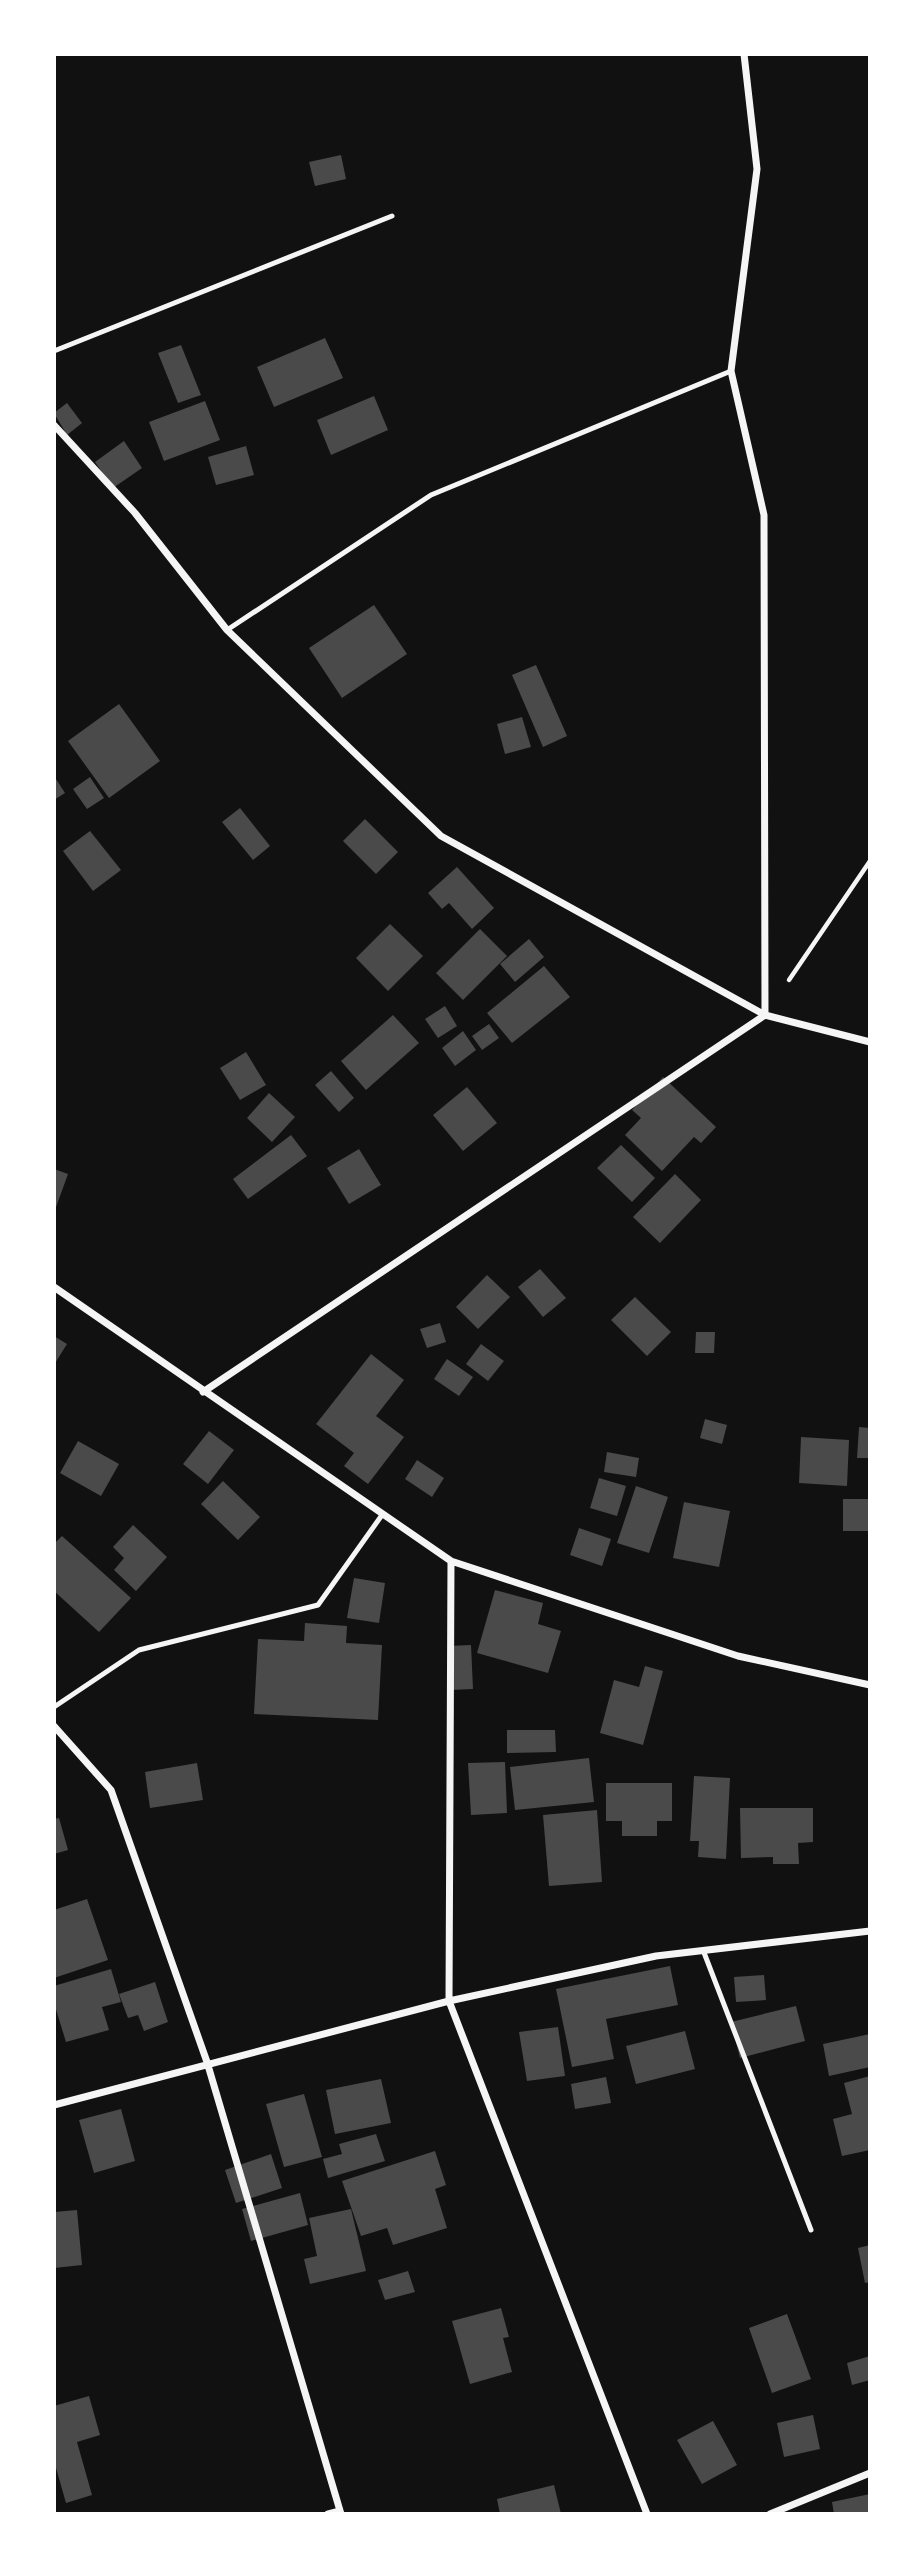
<svg xmlns="http://www.w3.org/2000/svg" width="924" height="2568" font-family="Ubuntu,sans-serif">
<style>
.building{fill:#4a4a4a}
.lines{fill:none;stroke-linecap:round;stroke-linejoin:round}
.path{stroke:#f5f5f5;stroke-width:4.5}
.service{stroke:#f5f5f5;stroke-width:5}
.minor{stroke:#f5f5f5;stroke-width:7}
</style>
<rect width="100%" height="100%" fill="#111"/>
<path class="building" d="M 341,155 L 346,179 L 315,186 L 309,162 Z
M 325,338 L 343,378 L 274,407 L 257,367 Z
M 181,345 L 201,395 L 178,403 L 158,353 Z
M 374,396 L 388,430 L 331,455 L 317,420 Z
M 205,401 L 220,440 L 164,461 L 149,422 Z
M 67,403 L 82,423 L 67,435 L 54,413 Z
M 124,441 L 142,468 L 113,488 L 95,462 Z
M 246,446 L 254,475 L 216,485 L 208,457 Z
M 374,605 L 407,654 L 342,698 L 309,648 Z
M 536,665 L 567,736 L 543,747 L 512,675 Z
M 119,704 L 160,761 L 109,798 L 68,741 Z
M 522,717 L 531,747 L 505,754 L 497,724 Z
M 54,776 L 65,793 L 54,800 Z
M 90,777 L 104,798 L 87,809 L 73,789 Z
M 240,808 L 270,846 L 253,860 L 222,822 Z
M 365,819 L 398,852 L 376,874 L 343,841 Z
M 90,831 L 121,870 L 93,891 L 63,851 Z
M 457,867 L 494,908 L 472,929 L 449,903 L 442,909 L 428,893 Z
M 390,924 L 423,956 L 388,991 L 356,958 Z
M 480,929 L 507,956 L 463,1000 L 436,973 Z
M 529,939 L 544,957 L 515,982 L 500,964 Z
M 544,966 L 570,997 L 512,1043 L 487,1013 Z
M 445,1006 L 457,1026 L 438,1038 L 425,1019 Z
M 393,1015 L 419,1043 L 366,1090 L 341,1061 Z
M 489,1024 L 499,1038 L 482,1050 L 472,1036 Z
M 463,1031 L 476,1050 L 455,1066 L 442,1048 Z
M 246,1052 L 266,1085 L 240,1100 L 220,1068 Z
M 331,1071 L 354,1098 L 339,1112 L 315,1085 Z
M 663,1077 L 716,1127 L 701,1143 L 694,1137 L 662,1171 L 625,1135 L 641,1118 L 632,1110 Z
M 467,1087 L 497,1123 L 463,1151 L 433,1115 Z
M 269,1093 L 295,1117 L 272,1142 L 247,1118 Z
M 291,1135 L 307,1156 L 248,1199 L 233,1179 Z
M 621,1145 L 655,1178 L 632,1202 L 597,1168 Z
M 359,1149 L 381,1185 L 349,1204 L 327,1168 Z
M 54,1169 L 68,1174 L 55,1210 L 54,1210 Z
M 675,1174 L 701,1200 L 660,1243 L 633,1217 Z
M 540,1269 L 566,1298 L 543,1317 L 518,1287 Z
M 487,1275 L 510,1297 L 478,1329 L 456,1307 Z
M 635,1297 L 671,1332 L 647,1356 L 611,1320 Z
M 440,1323 L 446,1342 L 427,1348 L 420,1329 Z
M 696,1332 L 715,1332 L 714,1353 L 695,1353 Z
M 54,1336 L 67,1344 L 54,1365 Z
M 481,1344 L 504,1361 L 488,1381 L 466,1364 Z
M 371,1354 L 404,1380 L 376,1416 L 404,1437 L 368,1484 L 344,1466 L 354,1453 L 316,1424 Z
M 447,1359 L 473,1377 L 459,1396 L 434,1379 Z
M 705,1419 L 727,1425 L 722,1444 L 700,1438 Z
M 859,1427 L 870,1428 L 870,1458 L 857,1458 Z
M 209,1431 L 234,1450 L 208,1484 L 183,1464 Z
M 801,1437 L 849,1440 L 847,1486 L 799,1483 Z
M 78,1441 L 119,1464 L 101,1496 L 60,1473 Z
M 607,1452 L 639,1458 L 636,1477 L 604,1472 Z
M 417,1460 L 444,1478 L 432,1497 L 405,1479 Z
M 599,1478 L 626,1486 L 617,1516 L 590,1508 Z
M 223,1481 L 260,1517 L 238,1540 L 201,1504 Z
M 636,1486 L 668,1497 L 649,1553 L 617,1543 Z
M 843,1499 L 870,1499 L 870,1531 L 843,1531 Z
M 684,1502 L 730,1511 L 719,1567 L 673,1558 Z
M 133,1525 L 167,1557 L 136,1591 L 114,1570 L 124,1558 L 113,1547 Z
M 579,1528 L 611,1539 L 602,1566 L 570,1555 Z
M 62,1536 L 131,1598 L 99,1632 L 54,1591 L 54,1544 Z
M 354,1578 L 385,1583 L 379,1623 L 347,1618 Z
M 495,1590 L 543,1603 L 538,1624 L 561,1631 L 548,1673 L 477,1653 Z
M 305,1623 L 347,1626 L 346,1643 L 382,1645 L 378,1720 L 254,1714 L 258,1639 L 304,1641 Z
M 471,1645 L 473,1689 L 451,1690 L 449,1646 Z
M 645,1666 L 663,1671 L 643,1745 L 600,1733 L 614,1680 L 639,1687 Z
M 507,1730 L 555,1730 L 556,1752 L 507,1753 Z
M 589,1758 L 594,1802 L 515,1810 L 510,1767 Z
M 505,1762 L 507,1813 L 471,1815 L 468,1763 Z
M 197,1763 L 203,1800 L 150,1808 L 145,1772 Z
M 694,1776 L 730,1778 L 726,1859 L 698,1857 L 699,1841 L 690,1841 Z
M 606,1783 L 672,1783 L 672,1821 L 657,1821 L 657,1836 L 622,1836 L 622,1821 L 606,1821 Z
M 740,1808 L 813,1808 L 813,1842 L 798,1843 L 799,1864 L 773,1864 L 773,1857 L 741,1858 Z
M 597,1810 L 602,1882 L 549,1886 L 543,1815 Z
M 59,1818 L 68,1850 L 54,1854 L 54,1819 Z
M 87,1899 L 108,1960 L 54,1978 L 54,1910 Z
M 670,1966 L 678,2005 L 606,2019 L 614,2059 L 572,2067 L 556,1989 Z
M 111,1969 L 121,2002 L 102,2007 L 109,2030 L 66,2042 L 54,2003 L 54,1986 Z
M 764,1975 L 766,2000 L 736,2002 L 734,1977 Z
M 155,1982 L 168,2022 L 144,2031 L 138,2015 L 128,2018 L 119,1994 Z
M 796,2006 L 805,2041 L 740,2058 L 731,2022 Z
M 558,2027 L 565,2076 L 527,2081 L 519,2032 Z
M 685,2031 L 695,2069 L 636,2084 L 626,2046 Z
M 870,2034 L 870,2067 L 829,2076 L 823,2044 Z
M 870,2076 L 870,2150 L 842,2156 L 833,2119 L 852,2114 L 844,2083 Z
M 606,2077 L 611,2103 L 575,2109 L 571,2084 Z
M 381,2079 L 391,2123 L 335,2134 L 326,2090 Z
M 304,2094 L 322,2157 L 284,2167 L 266,2104 Z
M 121,2109 L 135,2161 L 94,2173 L 79,2120 Z
M 376,2134 L 385,2161 L 328,2178 L 323,2159 L 342,2154 L 339,2144 Z
M 435,2151 L 446,2185 L 435,2189 L 447,2228 L 393,2245 L 387,2228 L 361,2236 L 342,2181 Z
M 271,2154 L 282,2188 L 236,2203 L 225,2170 Z
M 300,2193 L 308,2225 L 251,2241 L 242,2209 Z
M 351,2209 L 366,2271 L 310,2284 L 304,2259 L 317,2256 L 309,2218 Z
M 77,2210 L 82,2265 L 54,2268 L 54,2212 Z
M 870,2245 L 870,2282 L 865,2283 L 858,2248 Z
M 408,2271 L 415,2292 L 385,2300 L 378,2280 Z
M 501,2308 L 509,2337 L 503,2338 L 512,2372 L 470,2384 L 452,2321 Z
M 787,2314 L 811,2379 L 772,2393 L 749,2328 Z
M 870,2356 L 870,2380 L 852,2385 L 847,2363 Z
M 89,2396 L 100,2435 L 77,2442 L 92,2495 L 66,2503 L 54,2461 L 54,2406 Z
M 813,2415 L 820,2449 L 784,2457 L 777,2423 Z
M 713,2421 L 737,2465 L 702,2484 L 677,2440 Z
M 554,2485 L 561,2514 L 500,2514 L 497,2499 Z
M 870,2494 L 870,2514 L 834,2514 L 832,2502 Z"/>
<g class="lines">
<path class="path" d="M 789,980 L 870,861"/>
<path class="service" d="M 54,351 L 392,216
M 227,630 L 431,495 L 731,371
M 54,1707 L 139,1650 L 318,1605 L 382,1515
M 703,1950 L 811,2230"/>
<path class="minor" d="M 54,425 L 135,513 L 227,630 L 441,836 L 765,1015 L 870,1042
M 54,1287 L 451,1561 L 738,1656 L 870,1685
M 203,1392 L 765,1015 L 764,515 L 731,371 L 757,169 L 744,54
M 451,1561 L 449,2001 L 647,2514
M 54,1726 L 111,1790 L 207,2062 L 341,2514
M 54,2105 L 449,2001 L 656,1956 L 870,1931
M 328,2514 L 340,2511
M 770,2514 L 870,2473"/>
</g>
<rect width="924" height="2568" fill="none" stroke="#ffffff" stroke-width="112"/>
</svg>
